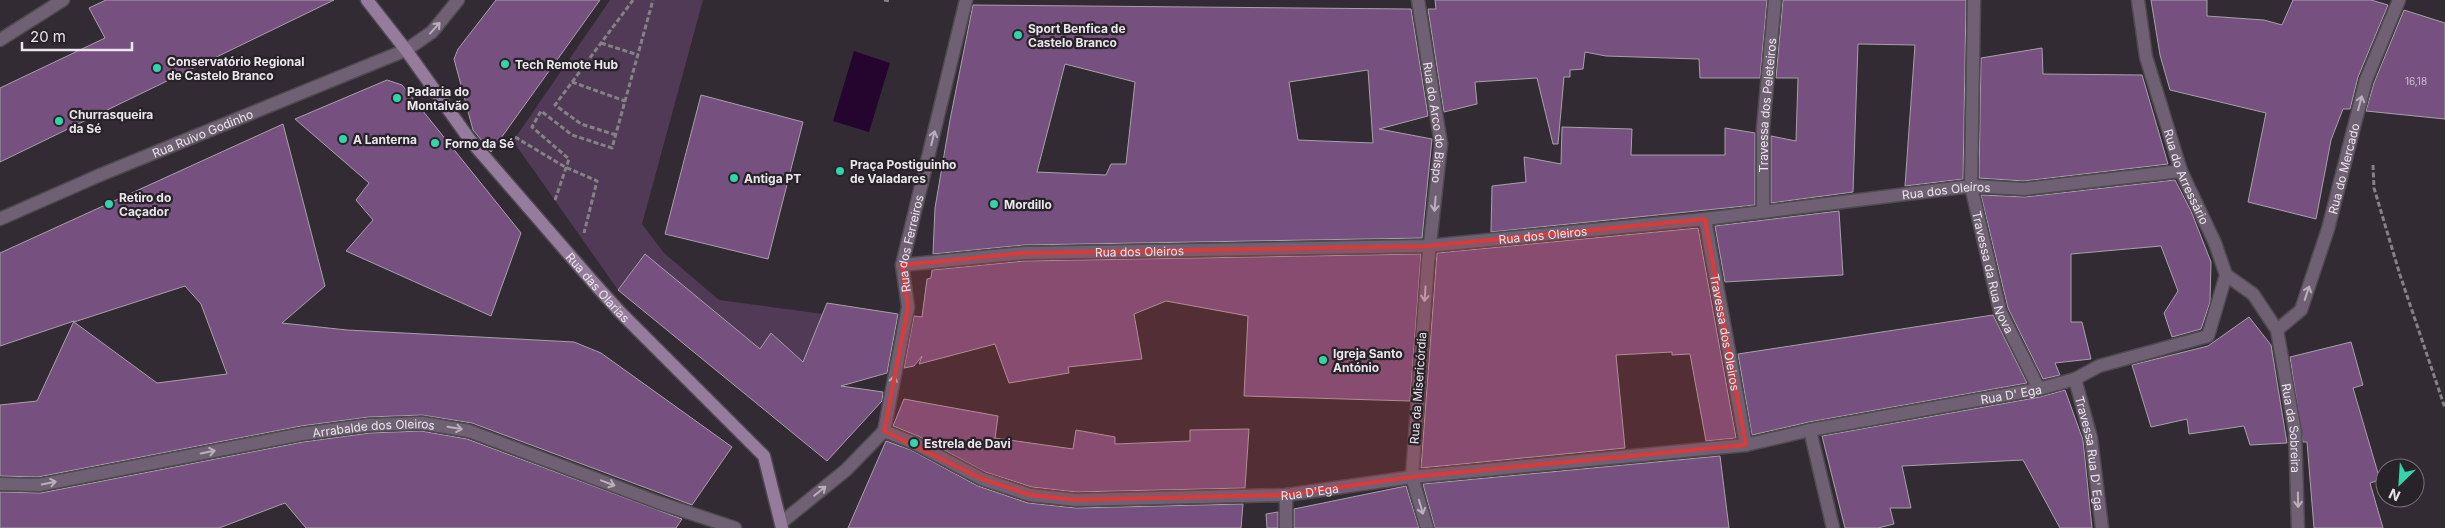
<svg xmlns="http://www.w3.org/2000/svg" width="2445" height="528" font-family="Inter,sans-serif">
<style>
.green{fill:#503a55}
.water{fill:#25042d}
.building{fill:#76517f;stroke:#a8a0aa;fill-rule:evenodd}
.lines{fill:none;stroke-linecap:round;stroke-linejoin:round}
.street-casing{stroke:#4f4950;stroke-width:15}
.secondary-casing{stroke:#4f4950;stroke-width:15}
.path{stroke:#868087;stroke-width:3;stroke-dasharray:5 2.5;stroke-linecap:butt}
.street{stroke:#706074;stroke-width:12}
.secondary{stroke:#957b9c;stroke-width:12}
.oneway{stroke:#b9b0bb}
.marked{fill:#d83b3c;fill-opacity:0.2;stroke:#d83b3c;stroke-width:4;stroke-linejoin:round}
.poi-dot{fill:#32d4a9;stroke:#282229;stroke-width:2}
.labels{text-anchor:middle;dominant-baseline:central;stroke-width:4.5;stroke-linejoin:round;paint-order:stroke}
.number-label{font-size:10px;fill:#cdc1d0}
.poi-label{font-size:12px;font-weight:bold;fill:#eae6eb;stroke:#282229;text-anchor:start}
.street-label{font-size:12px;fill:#eae6eb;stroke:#282229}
</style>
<rect width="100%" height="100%" fill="#322b33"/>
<path class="green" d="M 610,0 L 703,0 L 642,224 L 664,253 L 719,300 L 823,314 L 803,362 L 772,333 L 760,349 L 643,256 L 618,290 L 513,141 Z"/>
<path class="water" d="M 854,51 L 890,63 L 869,132 L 833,121 Z"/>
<path class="building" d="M 106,0 L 334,0 L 0,162 L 0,88 L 105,38 L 89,8 Z
M 496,0 L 600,0 L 491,152 L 473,130 L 454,59 L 458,49 Z
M 1435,0 L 1767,0 L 1760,78 L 1700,78 L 1699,59 L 1606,56 L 1585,52 L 1583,69 L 1570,70 L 1570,77 L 1564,77 L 1558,144 L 1553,144 L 1537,78 L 1475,82 L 1477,104 L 1444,112 L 1428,9 L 1436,9 Z
M 1783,0 L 1966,0 L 1963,179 L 1905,186 L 1915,45 L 1858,44 L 1853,192 L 1771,203 L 1771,136 L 1796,141 L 1798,78 L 1776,78 Z
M 2151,0 L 2207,0 L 2207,16 L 2264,20 L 2282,25 L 2293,0 L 2371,0 L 2388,5 L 2358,77 L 2350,109 L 2343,109 L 2331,140 L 2316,219 L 2248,202 L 2266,113 L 2170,90 L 2160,55 Z
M 973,5 L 1411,9 L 1428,116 L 1379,129 L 1432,139 L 1422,238 L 1024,245 L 933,254 L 935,208 L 950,120 ZM 1065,64 L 1135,82 L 1126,164 L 1111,164 L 1106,175 L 1037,172 ZM 1368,70 L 1373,143 L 1298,140 L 1289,82 Z
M 2404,10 L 2445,23 L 2445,119 L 2366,111 L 2374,83 Z
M 2042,48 L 2043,74 L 2142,75 L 2168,164 L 2024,181 L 1979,178 L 1981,58 Z
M 387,80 L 402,85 L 521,233 L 491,316 L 346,251 L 373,220 L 356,200 L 369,183 L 295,119 Z
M 701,95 L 803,122 L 768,259 L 665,234 Z
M 283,124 L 325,286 L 282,323 L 347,330 L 574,342 L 601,353 L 732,447 L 692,505 L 472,423 L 422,415 L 369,417 L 301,426 L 38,477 L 0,476 L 0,405 L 37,401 L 74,321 L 0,346 L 0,253 ZM 185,286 L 201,304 L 227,374 L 157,383 L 74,322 Z
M 1562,127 L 1632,129 L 1631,155 L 1725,155 L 1725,128 L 1755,133 L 1755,205 L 1491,232 L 1492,186 L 1526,182 L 1524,157 L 1561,164 Z
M 2175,180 L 2191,211 L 2211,262 L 2210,302 L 2201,329 L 2172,337 L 2164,313 L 2178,291 L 2161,246 L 2071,254 L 2071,322 L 2082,322 L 2091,359 L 2055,363 L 2060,375 L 2043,379 L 2008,308 L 1981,195 L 2025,197 Z
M 1839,211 L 1843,275 L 1725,282 L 1715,226 Z
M 1698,228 L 1736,438 L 1706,441 L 1690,354 L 1672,355 L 1672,352 L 1616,355 L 1625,448 L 1421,468 L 1437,253 Z
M 645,254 L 760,349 L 771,333 L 803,362 L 827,303 L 898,314 L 887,373 L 841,386 L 883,392 L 882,401 L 827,461 L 618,290 Z
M 1421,254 L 1410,401 L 1244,396 L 1248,316 L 1166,301 L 1134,314 L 1142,359 L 1068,367 L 1069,373 L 1009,383 L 995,344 L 919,364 L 922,356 L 914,366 L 904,368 L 914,316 L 922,317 L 927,279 L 931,278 L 932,270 L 1024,261 Z
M 1993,315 L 2027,383 L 1809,422 L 1752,435 L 1738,354 Z
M 2249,317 L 2271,345 L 2287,443 L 2250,445 L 2244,426 L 2189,434 L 2187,419 L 2151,427 L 2132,365 L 2208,346 Z
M 2351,342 L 2363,385 L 2353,388 L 2380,480 L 2370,483 L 2383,528 L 2314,528 L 2307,442 L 2303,442 L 2290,357 Z
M 2065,390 L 2083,440 L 2092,528 L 2060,528 L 2023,460 L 1902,466 L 1911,508 L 1890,508 L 1894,524 L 1878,528 L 1845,528 L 1822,436 L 2040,397 Z
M 904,399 L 998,416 L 995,438 L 1073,449 L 1076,430 L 1115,437 L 1115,444 L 1190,441 L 1190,430 L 1249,429 L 1245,488 L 1076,492 L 1032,487 L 985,472 L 918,436 L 893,426 Z
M 421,431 L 467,439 L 682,519 L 676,528 L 306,528 L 285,503 L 219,528 L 0,528 L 0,492 L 41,493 L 303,442 L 370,433 Z
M 886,441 L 911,450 L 978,486 L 1028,503 L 1076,508 L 1243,504 L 1241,528 L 848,528 Z
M 1720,456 L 1729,528 L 1435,528 L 1423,484 Z
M 1406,486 L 1419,528 L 1294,528 L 1294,509 Z
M 1278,512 L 1278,528 L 1267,528 L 1266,514 Z"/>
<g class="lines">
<defs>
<g id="street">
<path id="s1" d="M 1418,0 L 1441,144 L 1428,262 L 1412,477 L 1427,528"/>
<path id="s2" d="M 1974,0 L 1971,186 L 2000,311 L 2039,389"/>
<path id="s3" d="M 2138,0 L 2146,57 L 2181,171 L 2215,243 L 2226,275 L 2253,294 L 2277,330 L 2295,432 L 2298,528"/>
<path d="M 0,40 L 63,0"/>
<path id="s4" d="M 1763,210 L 1763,128 L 1775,0"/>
<path id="s5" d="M 0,219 L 100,175 L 406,50 L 432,32 L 458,0"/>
<path id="s6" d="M 1705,219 L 1746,445"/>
<path id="s7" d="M 902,265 L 1024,253 L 1427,246 L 1705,219 L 1971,186 L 2024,189 L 2181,171"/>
<path id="s8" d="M 2277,330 L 2301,310 L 2328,229 L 2366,80 L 2399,0"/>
<path id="s9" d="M 2075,379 L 2091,438 L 2102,528"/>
<path d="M 1810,430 L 1833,528"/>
<path id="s10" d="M 884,431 L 914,443 L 982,479 L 1030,495 L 1076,500 L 1286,495 L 1412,477 L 1746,445 L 1810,430 L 2039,389 L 2075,379 L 2099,366 L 2208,336 L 2226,275"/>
<path id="s11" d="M 884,431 L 908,307 L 902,265 L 966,0"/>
<path id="s12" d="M 0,484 L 39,485 L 302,434 L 369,425 L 422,423 L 469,431 L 660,503 L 735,528"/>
<path d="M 782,522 L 846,470 L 884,431"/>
<path d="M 1286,528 L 1286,495"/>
</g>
<g id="secondary">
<path id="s13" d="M 367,0 L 406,50 L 470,140 L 593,282 L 620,312 L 764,456 L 782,528"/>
</g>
</defs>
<use href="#street" class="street-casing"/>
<use href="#secondary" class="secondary-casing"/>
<path class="path" d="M 884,0 L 890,1
M 601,43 L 638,55
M 572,82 L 625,101
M 616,135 L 581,124 L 555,105 L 633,0
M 515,137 L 565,167 L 597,181 L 584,233
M 2373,165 L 2374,188 L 2400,275 L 2445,408
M 555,200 L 569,159 L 532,127 L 541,111 L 572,135 L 612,148 L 653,0"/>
<use href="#street" class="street"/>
<use href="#secondary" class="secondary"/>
</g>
<defs><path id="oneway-shaft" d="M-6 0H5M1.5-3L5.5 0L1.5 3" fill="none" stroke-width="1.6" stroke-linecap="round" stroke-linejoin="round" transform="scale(1.25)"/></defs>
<g class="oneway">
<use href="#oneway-shaft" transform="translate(435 28) rotate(-48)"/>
<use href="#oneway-shaft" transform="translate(2360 103) rotate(-75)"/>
<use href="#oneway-shaft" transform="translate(933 138) rotate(-76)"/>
<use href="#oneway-shaft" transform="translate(1435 204) rotate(95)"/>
<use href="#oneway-shaft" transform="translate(2307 293) rotate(-72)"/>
<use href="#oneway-shaft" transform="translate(1425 294) rotate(94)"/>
<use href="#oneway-shaft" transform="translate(893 383) rotate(-80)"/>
<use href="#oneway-shaft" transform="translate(455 428) rotate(10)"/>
<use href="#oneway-shaft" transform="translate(208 452) rotate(-11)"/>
<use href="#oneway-shaft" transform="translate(49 483) rotate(-11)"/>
<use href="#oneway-shaft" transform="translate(608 483) rotate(21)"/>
<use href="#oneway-shaft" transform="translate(820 491) rotate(-39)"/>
<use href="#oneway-shaft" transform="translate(2298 500) rotate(89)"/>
<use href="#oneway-shaft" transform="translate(1421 507) rotate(74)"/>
</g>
<path class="marked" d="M 1705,219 L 1746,445 L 1412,477 L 1286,495 L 1076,500 L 1030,495 L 982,479 L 884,431 L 908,307 L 902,265 L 1024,253 L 1427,246 Z"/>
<g class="poi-dot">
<circle cx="1018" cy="35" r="5"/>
<circle cx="505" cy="64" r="5"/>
<circle cx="157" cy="68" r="5"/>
<circle cx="397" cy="98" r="5"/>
<circle cx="59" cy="121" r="5"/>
<circle cx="343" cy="139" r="5"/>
<circle cx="435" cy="143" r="5"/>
<circle cx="840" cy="171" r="5"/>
<circle cx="734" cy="178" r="5"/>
<circle cx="109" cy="204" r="5"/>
<circle cx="994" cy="204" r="5"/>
<circle cx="1323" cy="360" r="5"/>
<circle cx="914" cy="443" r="5"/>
</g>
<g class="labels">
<g class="number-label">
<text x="2416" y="81">16,18</text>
</g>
<g class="poi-label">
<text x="1028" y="28">Sport Benfica de<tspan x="1028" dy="14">Castelo Branco</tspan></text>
<text x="167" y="61">Conservatório Regional<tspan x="167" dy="14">de Castelo Branco</tspan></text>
<text x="515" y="64">Tech Remote Hub</text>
<text x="407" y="91">Padaria do<tspan x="407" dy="14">Montalvão</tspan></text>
<text x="69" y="114">Churrasqueira<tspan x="69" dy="14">da Sé</tspan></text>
<text x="353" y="139">A Lanterna</text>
<text x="445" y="143">Forno da Sé</text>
<text x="850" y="164">Praça Postiguinho<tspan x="850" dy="14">de Valadares</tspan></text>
<text x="744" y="178">Antiga PT</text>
<text x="119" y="197">Retiro do<tspan x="119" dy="14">Caçador</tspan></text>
<text x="1004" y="204">Mordillo</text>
<text x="1333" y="353">Igreja Santo<tspan x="1333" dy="14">António</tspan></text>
<text x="924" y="443">Estrela de Davi</text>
</g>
<g class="street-label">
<text stroke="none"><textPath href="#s4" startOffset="105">Travessa dos Peleteiros</textPath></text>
<text stroke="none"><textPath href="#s1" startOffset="124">Rua do Arco do Bispo</textPath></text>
<text stroke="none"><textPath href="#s5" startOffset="220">Rua Ruivo Godinho</textPath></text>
<text stroke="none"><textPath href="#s8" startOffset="179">Rua do Mercado</textPath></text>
<text stroke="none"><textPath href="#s3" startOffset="184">Rua do Arressário</textPath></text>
<text stroke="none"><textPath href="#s7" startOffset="1048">Rua dos Oleiros</textPath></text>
<text stroke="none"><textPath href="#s7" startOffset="642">Rua dos Oleiros</textPath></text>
<text stroke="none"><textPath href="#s11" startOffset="191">Rua dos Ferreiros</textPath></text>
<text stroke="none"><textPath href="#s7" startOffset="238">Rua dos Oleiros</textPath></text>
<text stroke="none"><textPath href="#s2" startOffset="275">Travessa da Rua Nova</textPath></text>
<text stroke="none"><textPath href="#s13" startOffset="369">Rua das Olarias</textPath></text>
<text stroke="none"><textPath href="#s6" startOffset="115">Travessa dos Oleiros</textPath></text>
<text transform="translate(1418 388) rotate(-86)">Rua da Misericórdia</text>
<text stroke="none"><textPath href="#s10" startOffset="1149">Rua D' Ega</textPath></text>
<text stroke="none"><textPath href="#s3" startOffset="466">Rua da Sobreira</textPath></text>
<text stroke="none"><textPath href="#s12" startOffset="379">Arrabalde dos Oleiros</textPath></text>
<text stroke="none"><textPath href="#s9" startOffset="76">Travessa Rua D' Ega</textPath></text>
<text stroke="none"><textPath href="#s10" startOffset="440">Rua D'Ega</textPath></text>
</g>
</g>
<g transform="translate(2400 483) rotate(205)"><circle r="24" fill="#282229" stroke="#767077"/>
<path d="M0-4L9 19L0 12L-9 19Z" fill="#32d4a9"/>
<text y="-8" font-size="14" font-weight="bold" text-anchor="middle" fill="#eae6eb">N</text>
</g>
<path d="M22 42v8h110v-8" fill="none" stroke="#eae6eb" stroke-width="2.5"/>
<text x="30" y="42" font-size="15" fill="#eae6eb" stroke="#282229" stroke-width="4" paint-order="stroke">20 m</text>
</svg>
